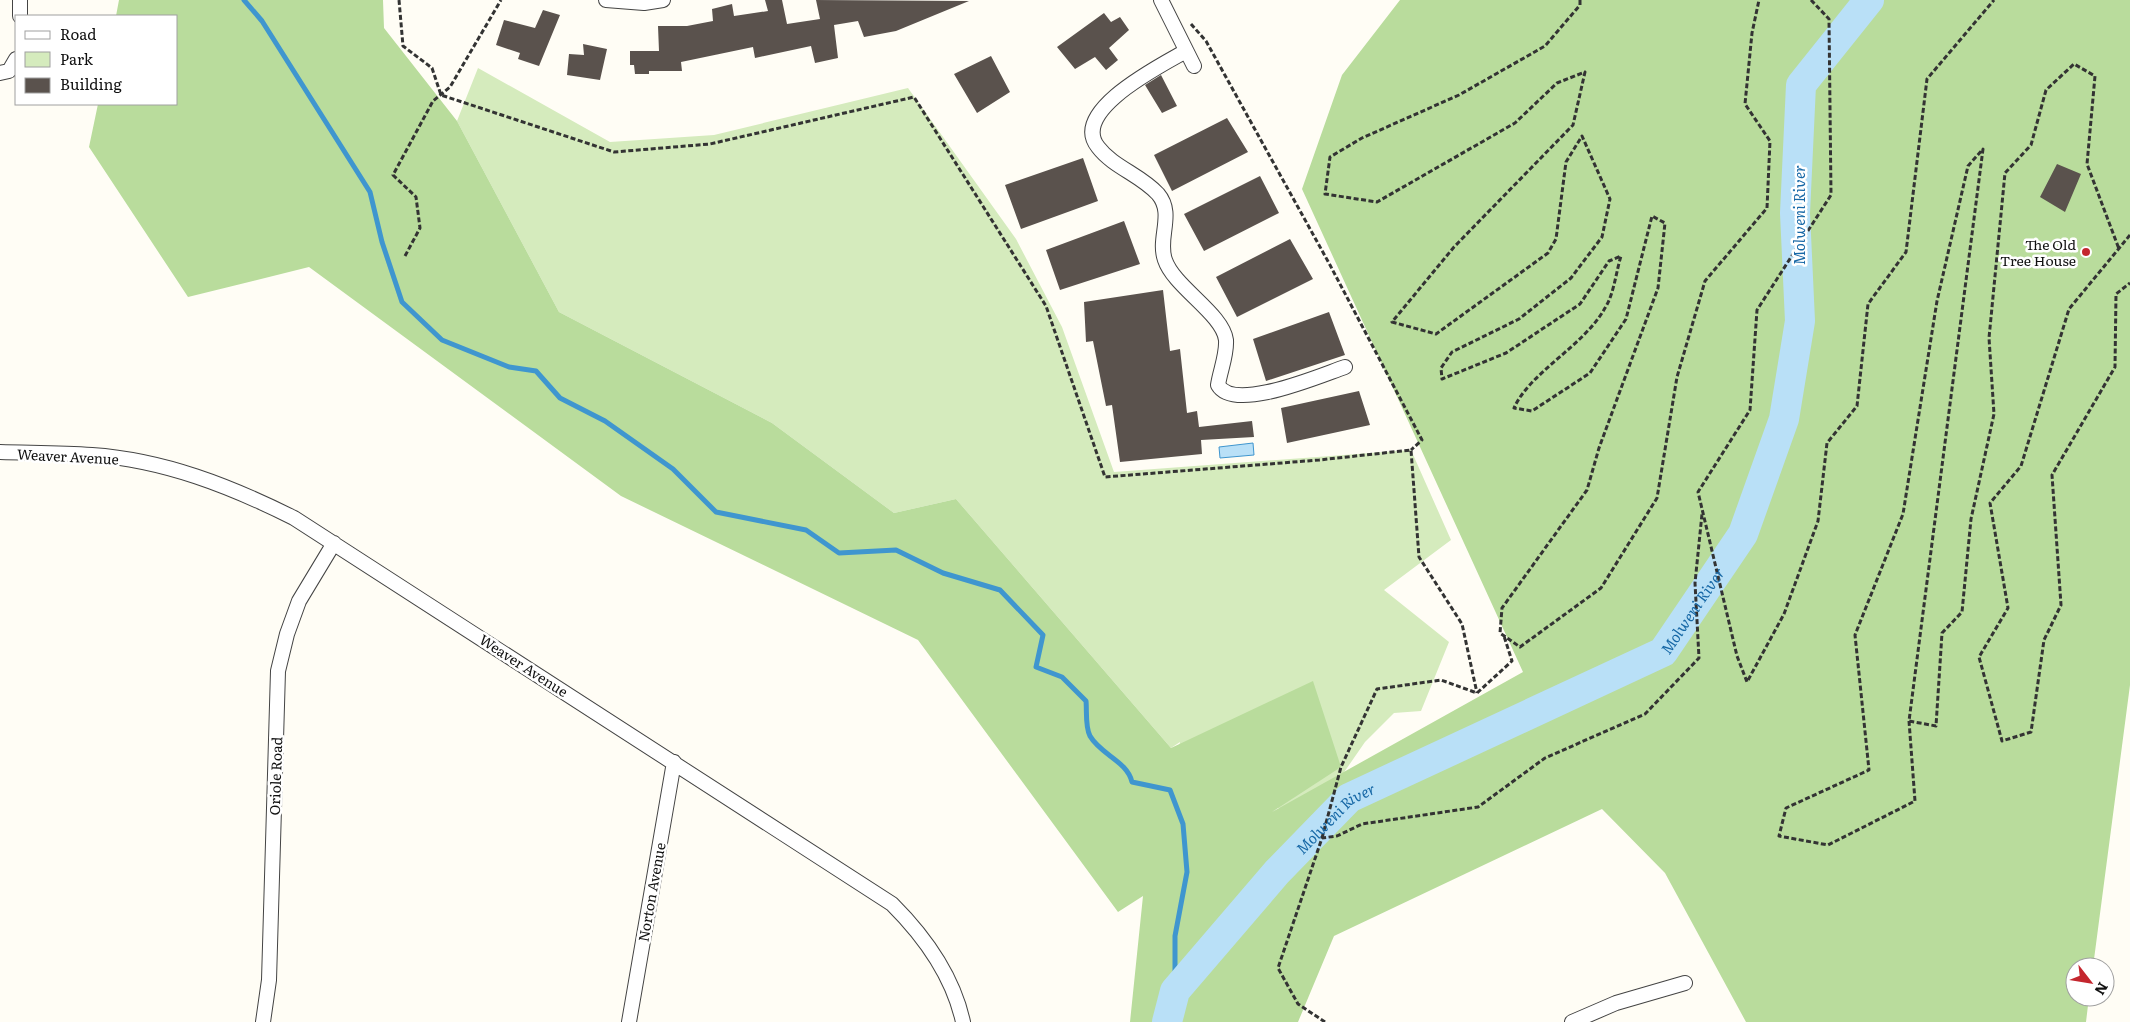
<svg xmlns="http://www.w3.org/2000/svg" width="2130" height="1022" font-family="Literata,serif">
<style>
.green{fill:#d5ebbd}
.forest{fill:#b9dc9c}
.water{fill:#b9e0f7;stroke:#3f96cf}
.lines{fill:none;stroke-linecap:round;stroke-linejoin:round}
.stream{stroke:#3f96cf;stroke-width:5}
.river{stroke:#b9e0f7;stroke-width:30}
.building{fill:#5a524d}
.street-casing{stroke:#444;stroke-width:16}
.path{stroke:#333;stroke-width:3;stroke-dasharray:5 2.5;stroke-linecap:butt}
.street{stroke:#fff;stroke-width:14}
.poi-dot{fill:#c4262e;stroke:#fff;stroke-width:2}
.labels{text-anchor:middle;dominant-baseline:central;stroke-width:5;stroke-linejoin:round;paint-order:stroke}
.poi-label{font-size:14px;fill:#111;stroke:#fff;text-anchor:end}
.street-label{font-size:14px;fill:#111;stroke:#fff}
.water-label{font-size:15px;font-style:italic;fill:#1768a6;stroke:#fff}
</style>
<rect width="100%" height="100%" fill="#fffdf5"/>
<path class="green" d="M 478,68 L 610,142 L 714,135 L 908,88 L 1016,239 L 1062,327 L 1114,472 L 1411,450 L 1451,540 L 1384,590 L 1449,642 L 1421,711 L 1394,713 L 1365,742 L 1311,820 L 1175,770 L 1180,742 L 1171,748 L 956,499 L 894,513 L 772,423 L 559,312 L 457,121 Z"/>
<path class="forest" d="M 119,0 L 383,0 L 384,28 L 457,121 L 559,312 L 772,423 L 894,513 L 956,499 L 1171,748 L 1313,681 L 1341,767 L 1272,812 L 1523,672 L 1302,189 L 1342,75 L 1400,0 L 2130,0 L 2130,685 L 2093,967 L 2075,967 L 2075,997 L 2089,997 L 2086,1022 L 1746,1022 L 1665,873 L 1602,809 L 1334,936 L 1298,1022 L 1130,1022 L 1143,896 L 1118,912 L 918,640 L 621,496 L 309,267 L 188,297 L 89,147 L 98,104 L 176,104 L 176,16 L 116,16 Z"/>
<path class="water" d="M 1253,443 L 1254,455 L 1220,458 L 1219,447 Z"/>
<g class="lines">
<path class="stream" d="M 244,0 L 262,21 L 370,192 L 382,242 L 402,302 L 442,340 L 509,367 L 536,371 L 560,398 L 605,421 L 673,469 L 716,512 L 806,530 L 839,553 L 896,550 L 943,573 L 1000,590 L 1043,635 L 1036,667 L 1062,677 L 1086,701 C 1087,711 1085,727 1090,736 C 1101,755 1127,761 1132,782 L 1170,790 L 1183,824 L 1187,872 L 1175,936 L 1175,991"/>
<path class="river" id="s1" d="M 1167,1022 L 1175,991 L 1277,872 L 1349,798 L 1663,652 L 1743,534 L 1784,419 L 1800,321 L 1795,213 L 1801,85 L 1869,0"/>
</g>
<path class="building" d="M 765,0 L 782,0 L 787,24 L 820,19 L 816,0 L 969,1 L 896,31 L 864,37 L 858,21 L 834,25 L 838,58 L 815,63 L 811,46 L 755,58 L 753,47 L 681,62 L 682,71 L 649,71 L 649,74 L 635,74 L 634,65 L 630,65 L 630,51 L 659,51 L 658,26 L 687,26 L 713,21 L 712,9 L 732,4 L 734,16 L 768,11 Z
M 543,10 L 560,15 L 539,66 L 518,59 L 520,53 L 496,45 L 504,20 L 535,28 Z
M 1104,13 L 1111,22 L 1120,17 L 1129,30 L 1109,48 L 1118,60 L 1106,70 L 1095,57 L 1075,69 L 1057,47 Z
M 583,44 L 607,49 L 600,80 L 567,75 L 569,54 L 584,55 Z
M 991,56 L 1010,92 L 977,113 L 954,74 Z
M 1161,75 L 1177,106 L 1162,113 L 1145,85 Z
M 1227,118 L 1248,152 L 1172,191 L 1154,155 Z
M 1083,158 L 1098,201 L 1021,229 L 1005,185 Z
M 2057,164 L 2081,174 L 2065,212 L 2040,197 Z
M 1260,176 L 1279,213 L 1204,251 L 1184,214 Z
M 1124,221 L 1140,264 L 1060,290 L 1046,250 Z
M 1290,239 L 1313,279 L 1237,317 L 1216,277 Z
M 1163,290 L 1170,351 L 1180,349 L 1187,413 L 1197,411 L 1199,427 L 1252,421 L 1254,437 L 1201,440 L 1202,454 L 1120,462 L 1112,405 L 1106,406 L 1093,341 L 1086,342 L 1084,302 Z
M 1329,312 L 1345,355 L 1266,381 L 1253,339 Z
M 1359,391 L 1370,425 L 1287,443 L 1281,408 Z"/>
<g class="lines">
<defs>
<path id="street" d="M 606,0 L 644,3 L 663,0
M 1161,0 L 1194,66
M 20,16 L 20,0
M 1186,51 C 1162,65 1069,111 1098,147 C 1113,167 1141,175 1158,194 C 1175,214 1157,238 1165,260 C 1174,287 1223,314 1226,340 C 1227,355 1220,371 1218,385 C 1234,413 1321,375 1345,367
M 0,73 L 9,71 L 16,59
M 0,452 C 30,453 61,453 92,455 C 164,460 230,486 294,518 L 892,904 C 925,937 953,976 963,1022
M 263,1022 L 269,980 L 278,671 L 287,634 L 299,601 L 334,543
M 629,1022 L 674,762
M 1572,1022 L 1616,1003 L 1685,983"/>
</defs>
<use href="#street" class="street-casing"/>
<path class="path" d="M 399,0 L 403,46 L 432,68 L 441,95 L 614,152 L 710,144 L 914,97 L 1046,306 L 1105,477 L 1319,460 L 1411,450 L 1419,557 L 1462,624 L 1477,693
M 1580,0 L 1580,5 L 1545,46 L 1459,95 L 1362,138 L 1330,157 L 1325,194 L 1377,202 L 1515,123 L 1557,83 L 1585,72 L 1573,125 L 1454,247 L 1392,322 L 1436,334 L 1548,253 L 1556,239 L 1566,162 L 1582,136 L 1610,199 L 1602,237 L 1571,278 L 1519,319 L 1452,352 L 1441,368 L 1442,379 L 1506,353 L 1580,304 L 1609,261 L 1621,256 C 1616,272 1614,294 1605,308 C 1584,346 1530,372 1514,408 L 1532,411 L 1590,373 L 1626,319 L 1652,216 L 1665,223 L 1658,288 L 1599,448 L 1587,490 L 1502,608 L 1500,633 L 1520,647 L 1601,588 L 1657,498 L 1677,377 L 1705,281 L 1767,208 L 1770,141 L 1745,104 L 1752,33 L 1759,0
M 1811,0 L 1829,19 L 1831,195 L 1757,310 L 1750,410 L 1698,492 L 1737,656 L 1747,682 L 1784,614 L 1818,521 L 1827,443 L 1857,406 L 1868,304 L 1906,252 L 1927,79 L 1994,0
M 1191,24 L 1206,41 L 1330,265 L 1422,440 L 1411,450
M 2130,235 L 2069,309 L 2021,466 L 1990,503 L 2008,608 L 1979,657 L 2002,741 L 2031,732 L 2044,640 L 2061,605 L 2052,475 L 2115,367 L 2116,294 L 2130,283
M 405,256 L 420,228 L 416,197 L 393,175 L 433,101 L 450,87 L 501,0
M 1909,721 L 1915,801 L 1828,845 L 1779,836 L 1786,808 L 1869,770 L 1855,635 L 1903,514 L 1937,301 L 1968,166 L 1983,149 L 1909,721 L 1936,726 L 1942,633 L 1962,612 L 1971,519 L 1994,414 L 1989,338 L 2005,173 L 2031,145 L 2046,90 L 2074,64 L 2095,76 L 2087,164 L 2119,249
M 1322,838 L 1341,767 L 1377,689 L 1441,680 L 1477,693 L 1512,661 L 1504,636
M 1325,1022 L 1298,1004 L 1278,968 L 1322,838 L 1337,836 L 1362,824 L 1478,807 L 1545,758 L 1645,714 L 1699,658 L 1695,583 L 1702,514"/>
<use href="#street" class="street"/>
</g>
<circle class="poi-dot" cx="2086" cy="252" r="5"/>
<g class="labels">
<g class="poi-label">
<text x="2076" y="244">The Old<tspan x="2076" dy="16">Tree House</tspan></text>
</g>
<g class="street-label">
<text transform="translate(68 456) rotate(3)">Weaver Avenue</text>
<text transform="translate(524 665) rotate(33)">Weaver Avenue</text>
<text transform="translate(275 776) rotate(-88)">Oriole Road</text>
<text transform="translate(651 892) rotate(-80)">Norton Avenue</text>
</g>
<g class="water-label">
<text transform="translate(1798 215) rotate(-90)">Molweni River</text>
<text stroke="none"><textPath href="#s1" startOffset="689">Molweni River</textPath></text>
<text stroke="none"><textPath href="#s1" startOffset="269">Molweni River</textPath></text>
</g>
</g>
<rect x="15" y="15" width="162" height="90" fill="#ffffff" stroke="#a0a0a0"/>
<rect x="25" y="31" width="25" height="8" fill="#ffffff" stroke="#a0a0a0"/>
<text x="60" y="40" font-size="15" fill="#111111">Road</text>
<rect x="25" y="52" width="25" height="15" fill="#d5ebbd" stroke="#a0a0a0"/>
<text x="60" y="65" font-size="15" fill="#111111">Park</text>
<rect x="25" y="78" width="25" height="15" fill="#5a524d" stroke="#a0a0a0"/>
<text x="60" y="90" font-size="15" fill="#111111">Building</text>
<g transform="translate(2090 982) rotate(121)"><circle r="24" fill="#ffffff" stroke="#a0a0a0"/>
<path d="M0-4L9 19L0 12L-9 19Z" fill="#c4262e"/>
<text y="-8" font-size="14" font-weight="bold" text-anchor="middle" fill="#111111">N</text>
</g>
</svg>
